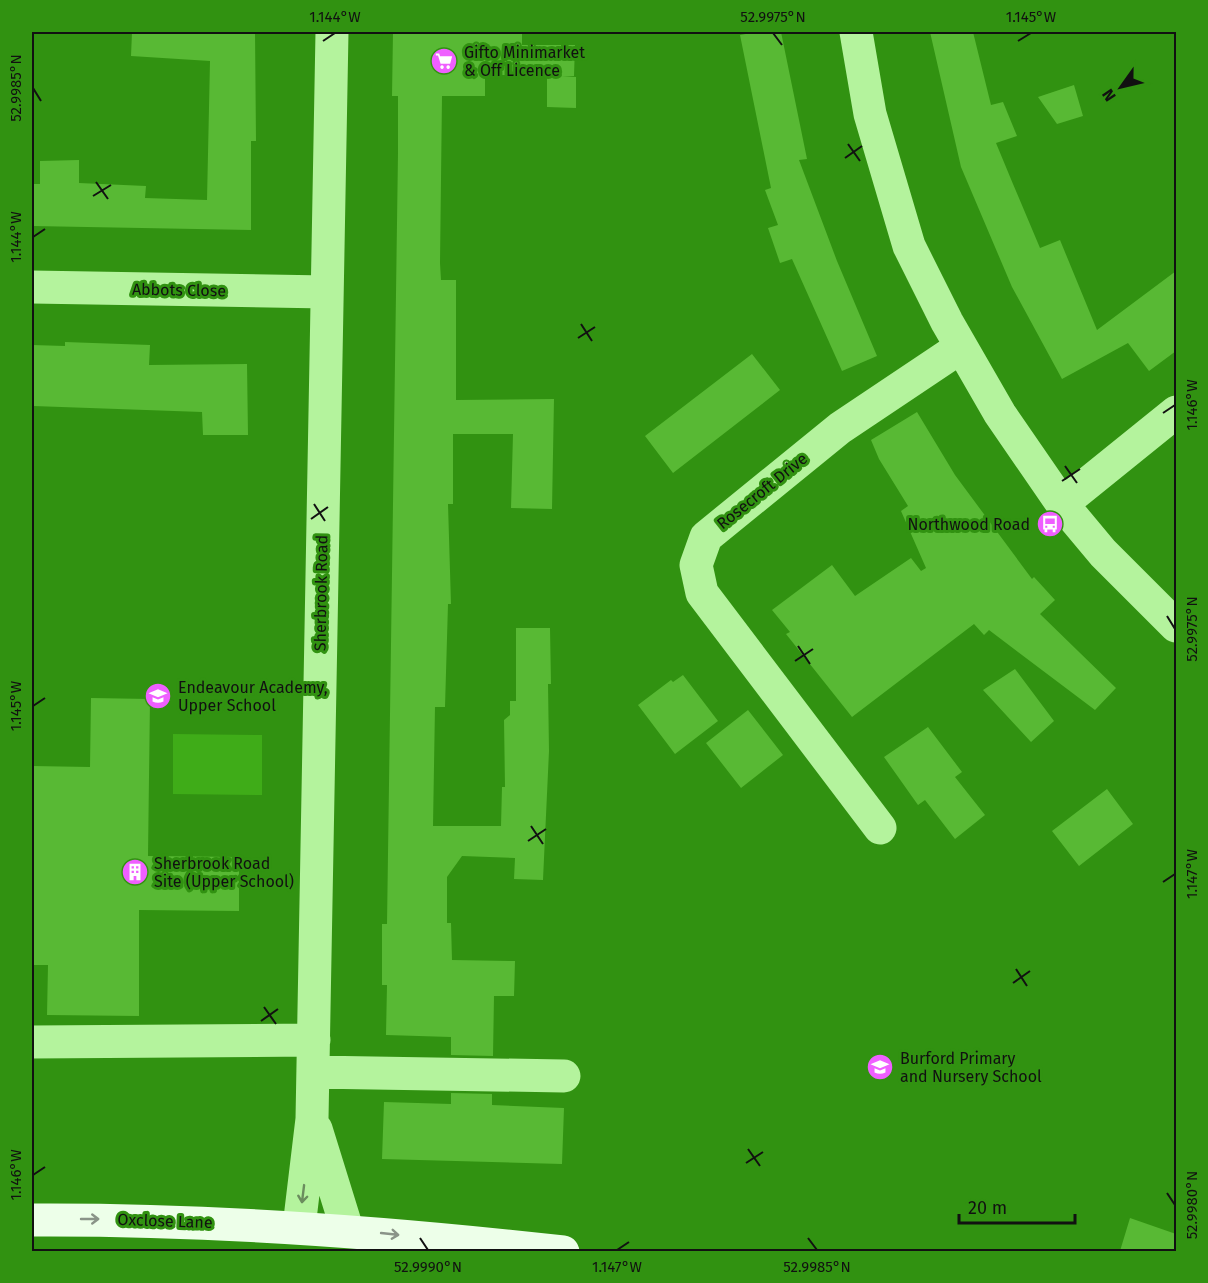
<svg xmlns="http://www.w3.org/2000/svg" width="1208" height="1283" font-family="'Fira Sans',sans-serif">
<style>
.green{fill:#3fac18}
.building{fill:#58b934}
.lines{fill:none;stroke-linecap:round;stroke-linejoin:round}
.minor{stroke:#b4f39d;stroke-width:33}
.major{stroke:#edffe9;stroke-width:33}
.oneway{stroke:#6b8d5e}
.oneway2{stroke:#8a9488}
.ticks{fill:none;stroke:#111;stroke-width:2}
.labels{text-anchor:middle;dominant-baseline:central;stroke-width:6;stroke-linejoin:round;paint-order:stroke}
.poi-label{font-size:16px;fill:#111;stroke:#319211;text-anchor:start}
.street-label{font-size:16px;fill:#111;stroke:#319211}
.neatline{fill:none;stroke:#111;stroke-width:2}
.ticks-label{font-size:15px;text-anchor:middle;fill:#111}
</style>
<rect width="100%" height="100%" fill="#319211"/>
<path class="green" d="M 173,734 L 262,735 L 262,795 L 173,794 Z"/>
<path class="building" d="M 132,32 L 255,32 L 256,141 L 251,141 L 251,230 L 32,226 L 32,184 L 40,184 L 40,161 L 79,160 L 79,183 L 146,186 L 145,198 L 207,200 L 210,61 L 131,56 Z
M 393,32 L 522,32 L 522,45 L 575,45 L 574,76 L 562,76 L 576,77 L 576,108 L 547,107 L 547,75 L 485,75 L 485,96 L 442,96 L 440,263 L 441,280 L 456,280 L 456,400 L 554,399 L 552,509 L 511,508 L 513,434 L 453,434 L 453,504 L 448,504 L 451,604 L 448,604 L 445,707 L 435,707 L 433,826 L 501,826 L 502,787 L 505,787 L 504,720 L 510,715 L 510,701 L 516,701 L 516,628 L 550,628 L 551,684 L 548,684 L 549,751 L 543,880 L 514,879 L 515,858 L 462,856 L 447,877 L 447,923 L 451,923 L 452,960 L 515,961 L 514,996 L 494,996 L 493,1056 L 451,1055 L 451,1037 L 386,1035 L 387,985 L 382,985 L 382,924 L 387,924 L 398,153 L 398,96 L 392,96 Z
M 757,32 L 781,32 L 807,159 L 799,160 L 837,261 L 877,356 L 842,371 L 792,259 L 780,263 L 768,228 L 778,225 L 765,190 L 771,188 L 740,35 Z
M 930,32 L 973,32 L 991,105 L 1003,102 L 1017,136 L 996,143 L 1013,184 L 1040,248 L 1060,240 L 1097,330 L 1176,271 L 1176,351 L 1149,371 L 1128,343 L 1062,379 L 1012,287 L 961,167 Z
M 1074,85 L 1083,116 L 1057,124 L 1038,97 Z
M 65,342 L 150,345 L 149,365 L 247,364 L 248,435 L 203,435 L 202,412 L 33,406 L 32,345 L 65,346 Z
M 752,354 L 780,390 L 673,473 L 645,436 Z
M 917,412 L 955,475 L 1032,579 L 1034,577 L 1055,600 L 1040,614 L 1116,688 L 1095,710 L 989,630 L 984,635 L 974,624 L 852,717 L 786,634 L 790,632 L 772,610 L 832,565 L 855,596 L 911,558 L 921,571 L 926,568 L 901,511 L 908,506 L 879,459 L 871,440 Z
M 1015,669 L 1054,721 L 1031,742 L 983,690 Z
M 683,675 L 718,721 L 675,754 L 638,705 L 671,680 L 673,682 Z
M 91,698 L 150,699 L 148,856 L 239,857 L 239,911 L 139,910 L 139,1016 L 47,1015 L 48,965 L 34,965 L 32,766 L 90,767 Z
M 748,710 L 783,755 L 741,788 L 706,743 Z
M 928,727 L 962,772 L 955,777 L 985,815 L 955,839 L 925,800 L 918,805 L 884,757 Z
M 1107,789 L 1133,824 L 1079,866 L 1052,831 Z
M 451,1093 L 492,1094 L 492,1105 L 564,1108 L 562,1164 L 382,1159 L 384,1102 L 451,1104 Z
M 1130,1218 L 1176,1234 L 1176,1251 L 1120,1251 Z"/>
<g class="lines">
<path class="minor" d="M 856,32 L 870,114 L 909,246 L 947,322 L 1000,414 L 1062,504 L 1103,553 L 1176,626
M 32,287 L 327,292
M 1062,504 L 1176,412
M 880,828 L 702,593 L 696,565 L 706,537 L 840,428 L 961,347
M 32,1042 L 314,1040
M 313,1072 L 564,1076
M 316,1129 L 347,1229
M 299,1227 L 312,1119 L 332,32"/>
<path class="major" d="M 32,1220 C 210,1219 386,1232 563,1252"/>
</g>
<defs><path id="oneway-shaft" d="M-6 0H5M1.5-3L5.5 0L1.5 3" fill="none" stroke-width="1.6" stroke-linecap="round" stroke-linejoin="round" transform="scale(1.5)"/></defs>
<use class="oneway" href="#oneway-shaft" transform="translate(303 1194) rotate(97)"/>
<g class="oneway2">
<use href="#oneway-shaft" transform="translate(90 1219)"/>
<use href="#oneway-shaft" transform="translate(390 1234) rotate(6)"/>
</g>
<path class="ticks" d="M 773,33 L 782,45M 323,41 L 335,33M 1018,41 L 1031,33M 33,88 L 41,101M 848,144 L 860,161M 845,158 L 862,146M 96,182 L 108,199M 93,196 L 111,185M 33,237 L 45,229M 581,324 L 592,341M 578,338 L 595,327M 1163,413 L 1175,405M 1065,466 L 1077,483M 1062,481 L 1080,469M 314,504 L 325,521M 311,519 L 328,507M 1167,616 L 1175,629M 798,646 L 810,664M 795,661 L 813,649M 33,706 L 45,698M 531,826 L 543,844M 528,841 L 546,829M 1163,882 L 1175,874M 1016,969 L 1027,986M 1013,983 L 1030,971M 264,1007 L 276,1024M 261,1021 L 278,1009M 748,1149 L 760,1166M 746,1163 L 763,1152M 33,1175 L 45,1167M 1167,1193 L 1175,1205M 420,1238 L 428,1250M 808,1238 L 817,1250M 617,1250 L 629,1242"/>
<defs>
<symbol id="supermarket-disc" viewBox="-11 -11 22 22"><circle r="9.5" fill="#ef5fff" stroke="#319211"/><path d="M-6-5.5h2.5l.6 2H6L4.5 2H-2.5L-4.4-4H-6ZM-1.5 3.2a1.3 1.3 0 1 0 .1 0ZM3 3.2a1.3 1.3 0 1 0 .1 0Z" fill="#fff"/></symbol>
<symbol id="bus-disc" viewBox="-11 -11 22 22"><circle r="9.5" fill="#ef5fff" stroke="#319211"/><path d="M-5-6H5V4H4V6H2V4H-2V6H-4V4H-5ZM-3.5-4V0h7V-4ZM-3.5 1.2v1.5H-2V1.2ZM2 1.2v1.5H3.5V1.2Z" fill="#fff"/></symbol>
<symbol id="school-disc" viewBox="-11 -11 22 22"><circle r="9.5" fill="#ef5fff" stroke="#319211"/><path d="M0-5L7-2L0 1L-7-2ZM-4 1L0 2.5L4 1V4Q0 6-4 4Z" fill="#fff"/></symbol>
<symbol id="building-disc" viewBox="-11 -11 22 22"><circle r="9.5" fill="#ef5fff" stroke="#319211"/><path d="M-4-6H4V6H1V3H-1V6H-4ZM-2.5-4.3h1.7v1.8h-1.7ZM.8-4.3h1.7v1.8H.8ZM-2.5-1h1.7V.8h-1.7ZM.8-1h1.7V.8H.8Z" fill="#fff"/></symbol>
</defs>
<g fill-rule="evenodd">
<use href="#supermarket-disc" x="429" y="46" width="30" height="30"/>
<use href="#bus-disc" x="1035" y="509" width="30" height="30"/>
<use href="#school-disc" x="143" y="681" width="30" height="30"/>
<use href="#building-disc" x="120" y="857" width="30" height="30"/>
<use href="#school-disc" x="865" y="1052" width="30" height="30"/>
</g>
<g class="labels">
<g class="poi-label">
<text x="464" y="52">Gifto Minimarket<tspan x="464" dy="18">&amp; Off Licence</tspan></text>
<text x="1030" y="524" text-anchor="end">Northwood Road</text>
<text x="178" y="687">Endeavour Academy,<tspan x="178" dy="18">Upper School</tspan></text>
<text x="154" y="863">Sherbrook Road<tspan x="154" dy="18">Site (Upper School)</tspan></text>
<text x="900" y="1058">Burford Primary<tspan x="900" dy="18">and Nursery School</tspan></text>
</g>
<g class="street-label">
<text transform="translate(179 290) rotate(1)">Abbots Close</text>
<text transform="translate(762 491) rotate(-39)">Rosecroft Drive</text>
<text transform="translate(321 593) rotate(-89)">Sherbrook Road</text>
<text transform="translate(165 1221) rotate(2)">Oxclose Lane</text>
</g>
</g>
<rect width="1208" height="1283" fill="none" stroke="#319211" stroke-width="66"/>
<g transform="translate(1121 87) rotate(236)" stroke="#319211" stroke-width="4.5" paint-order="stroke">
<path d="M0-4.5L10 22L0 15L-10 22Z" fill="#111111"/>
<text y="-9" font-size="16" font-weight="bold" text-anchor="middle" fill="#111111">N</text>
</g>
<path d="M959 1214v9h116v-9" fill="none" stroke="#111111" stroke-width="3"/>
<text x="968" y="1214" font-size="18" fill="#111111" stroke="#319211" stroke-width="4.5" paint-order="stroke">20 m</text>
<rect x="33" y="33" width="1142" height="1217" class="neatline"/>
<g class="ticks-label">
<text x="335" y="22">1.144°W</text>
<text x="773" y="22">52.9975°N</text>
<text x="1031" y="22">1.145°W</text>
<text transform="translate(16 88) rotate(-90)" y="5">52.9985°N</text>
<text transform="translate(16 237) rotate(-90)" y="5">1.144°W</text>
<text transform="translate(1192 405) rotate(-90)" y="5">1.146°W</text>
<text transform="translate(1192 629) rotate(-90)" y="5">52.9975°N</text>
<text transform="translate(16 706) rotate(-90)" y="5">1.145°W</text>
<text transform="translate(1192 874) rotate(-90)" y="5">1.147°W</text>
<text transform="translate(16 1175) rotate(-90)" y="5">1.146°W</text>
<text transform="translate(1192 1205) rotate(-90)" y="5">52.9980°N</text>
<text x="428" y="1272">52.9990°N</text>
<text x="617" y="1272">1.147°W</text>
<text x="817" y="1272">52.9985°N</text>
</g>
</svg>
